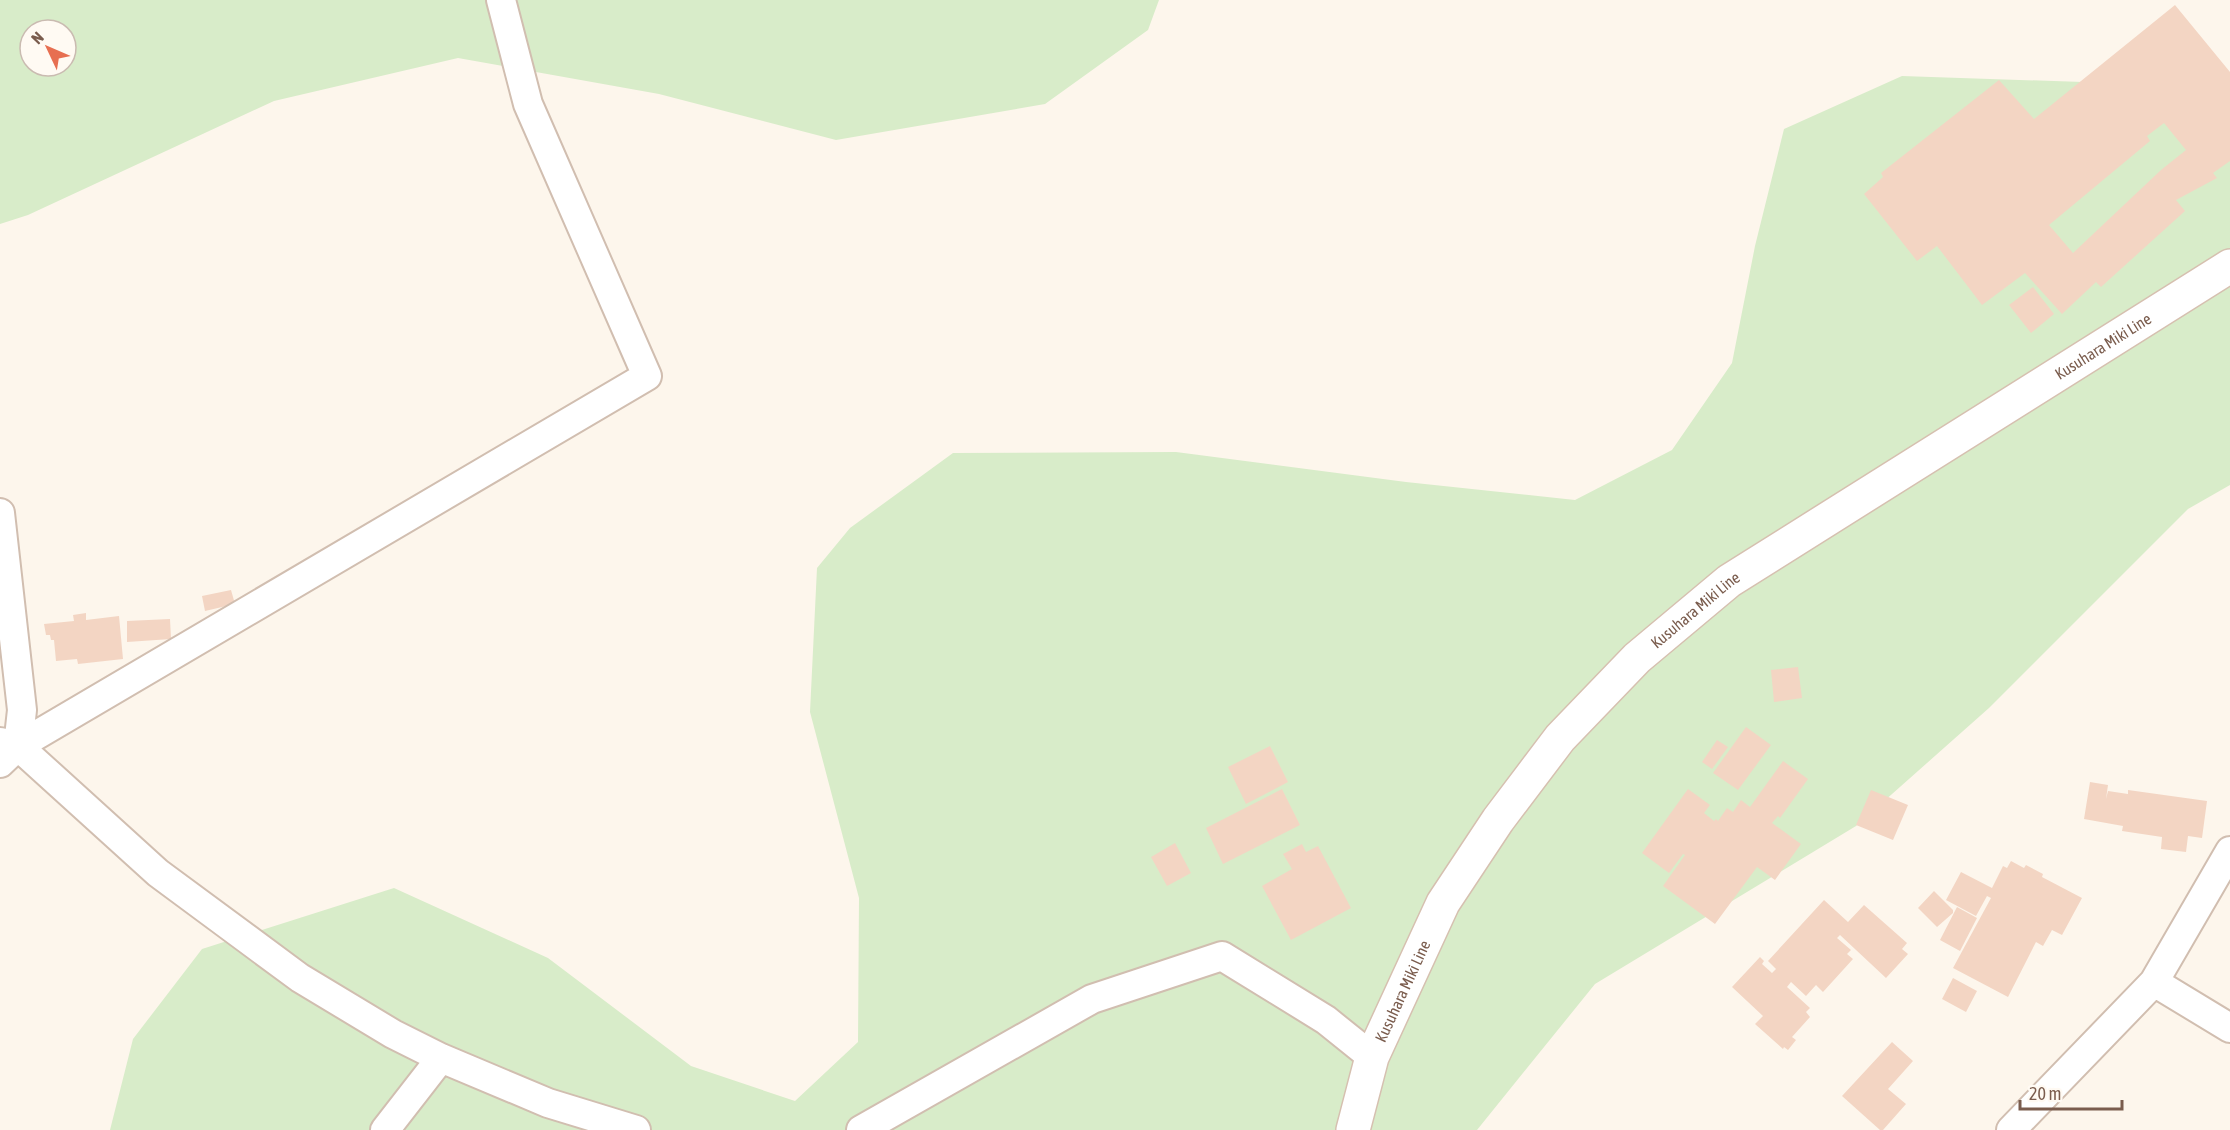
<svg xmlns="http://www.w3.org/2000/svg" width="2230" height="1130" font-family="'Asap Condensed',sans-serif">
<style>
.green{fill:#d8ecc9;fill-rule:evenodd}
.building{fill:#f3d5c3;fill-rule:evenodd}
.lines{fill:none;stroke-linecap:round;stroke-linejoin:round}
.minor-casing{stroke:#d1beb0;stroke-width:32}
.secondary-casing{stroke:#d6c0b0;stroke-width:36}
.minor{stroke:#fff;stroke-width:28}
.secondary{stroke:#fff;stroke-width:33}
.labels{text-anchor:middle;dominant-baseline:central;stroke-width:4.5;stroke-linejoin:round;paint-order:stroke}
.street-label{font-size:16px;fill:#7a5c4d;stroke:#fffaf3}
</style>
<rect width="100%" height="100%" fill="#fdf6ec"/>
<path class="green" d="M 0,0 L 1159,0 L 1148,30 L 1045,104 L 836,140 L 659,94 L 458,58 L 274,101 L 28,215 L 0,224 ZM 30,30 L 66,30 L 66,66 L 30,66 Z
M 1902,76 L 2083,82 L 2230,122 L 2230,485 L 2188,509 L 1989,708 L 1856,826 L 1595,984 L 1477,1130 L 110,1130 L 133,1039 L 202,949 L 394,888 L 548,958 L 691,1066 L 795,1101 L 858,1042 L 859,898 L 810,712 L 817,568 L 850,528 L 953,453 L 1176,452 L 1406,482 L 1575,500 L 1672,450 L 1732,363 L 1755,246 L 1784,129 Z"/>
<path class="building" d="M 2175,5 L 2230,72 L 2230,161 L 2213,173 L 2217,178 L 2176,200 L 2185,211 L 2101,287 L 2096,282 L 2062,314 L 2025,273 L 1982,305 L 1937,246 L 1917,261 L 1864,194 L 1883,177 L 1881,173 L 1999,80 L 2034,119 ZM 2164,123 L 2186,150 L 2161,170 L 2073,253 L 2049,225 L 2150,141 L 2147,136 Z
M 2033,287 L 2054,314 L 2031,333 L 2009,305 Z
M 231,590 L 235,604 L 205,611 L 202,596 Z
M 86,613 L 86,620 L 119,616 L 123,659 L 78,664 L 77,659 L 56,661 L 54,640 L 51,640 L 50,635 L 46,635 L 44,624 L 74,621 L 73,615 Z
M 170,619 L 171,639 L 127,642 L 127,621 Z
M 1798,667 L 1802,698 L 1774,702 L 1771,670 Z
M 1746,727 L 1771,745 L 1738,790 L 1713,773 Z
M 1717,740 L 1728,747 L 1712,769 L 1702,762 Z
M 1270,746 L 1288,782 L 1246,804 L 1228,767 Z
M 1783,761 L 1808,779 L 1780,818 L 1778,816 L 1772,823 L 1801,844 L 1775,880 L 1757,867 L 1715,924 L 1663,886 L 1685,855 L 1683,854 L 1669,873 L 1642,853 L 1688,789 L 1710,805 L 1704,813 L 1714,821 L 1716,819 L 1718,821 L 1727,808 L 1733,812 L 1741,800 L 1750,807 Z
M 2090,782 L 2108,785 L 2106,799 L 2108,791 L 2128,794 L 2128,790 L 2207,801 L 2202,838 L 2188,836 L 2186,852 L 2161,849 L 2162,837 L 2122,831 L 2123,826 L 2084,819 Z
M 1282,789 L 1300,825 L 1223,864 L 1206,828 Z
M 1871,790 L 1908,805 L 1893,840 L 1856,825 Z
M 1175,843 L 1191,873 L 1167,886 L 1151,857 Z
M 1302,844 L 1306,852 L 1318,846 L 1351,908 L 1291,940 L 1262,886 L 1292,869 L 1283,854 Z
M 2011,861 L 2024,868 L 2026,865 L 2043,874 L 2042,877 L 2082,898 L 2062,935 L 2052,930 L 2043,946 L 2036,942 L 2008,997 L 1953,968 L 1991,898 L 1987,896 L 1976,916 L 1946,900 L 1961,872 L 1992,888 L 2003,866 L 2007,868 Z
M 1934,891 L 1953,910 L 1953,913 L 1937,927 L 1918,908 Z
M 1824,900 L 1848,922 L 1864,905 L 1907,943 L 1902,949 L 1908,954 L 1886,978 L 1840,935 L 1837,938 L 1851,950 L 1847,954 L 1853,959 L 1823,992 L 1816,985 L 1806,996 L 1791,982 L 1787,987 L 1810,1008 L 1806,1012 L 1810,1017 L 1792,1037 L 1796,1040 L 1788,1050 L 1784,1047 L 1783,1049 L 1755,1024 L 1763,1016 L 1732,987 L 1760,957 L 1764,961 L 1762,964 L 1772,973 L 1776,969 L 1768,961 Z
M 1957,907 L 1977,918 L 1960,951 L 1940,940 Z
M 1953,978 L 1977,991 L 1966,1012 L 1942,999 Z
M 1892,1042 L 1913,1061 L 1888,1089 L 1906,1104 L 1883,1130 L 1880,1130 L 1842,1096 Z"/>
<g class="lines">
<defs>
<path id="minor" d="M 0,513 L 22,710 L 18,746
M 0,742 L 18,746 L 158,873 L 300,978 L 393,1034 L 441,1058 L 548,1103 L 636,1130
M 0,763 L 18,746 L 647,376 L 528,104 L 501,0
M 2154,982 L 2230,1028
M 385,1130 L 441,1058
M 861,1130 L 1092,999 L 1222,956 L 1326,1020 L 1372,1057
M 2011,1130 L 2154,982 L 2230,851"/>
<g id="secondary">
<path id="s1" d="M 1353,1130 L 1372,1057 L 1443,903 L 1498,820 L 1560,738 L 1637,658 L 1729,581 L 2230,266"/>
</g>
</defs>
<use href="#minor" class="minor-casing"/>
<use href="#secondary" class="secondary-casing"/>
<use href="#minor" class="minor"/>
<use href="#secondary" class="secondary"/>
</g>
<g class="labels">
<g class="street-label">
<text stroke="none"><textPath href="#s1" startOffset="1120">Kusuhara Miki Line</textPath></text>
<text stroke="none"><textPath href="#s1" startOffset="634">Kusuhara Miki Line</textPath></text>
<text stroke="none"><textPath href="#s1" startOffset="148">Kusuhara Miki Line</textPath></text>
</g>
</g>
<g transform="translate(48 48) rotate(314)"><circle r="28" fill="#fffaf3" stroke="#cabbb1" stroke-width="1.5"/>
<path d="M0-4.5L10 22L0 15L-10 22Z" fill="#e76f51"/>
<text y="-9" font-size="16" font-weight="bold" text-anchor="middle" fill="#7a5c4d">N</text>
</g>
<path d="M2020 1100v9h102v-9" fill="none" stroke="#7a5c4d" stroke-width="3"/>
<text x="2029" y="1100" font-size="18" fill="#7a5c4d" stroke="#fffaf3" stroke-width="4.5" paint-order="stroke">20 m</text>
</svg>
